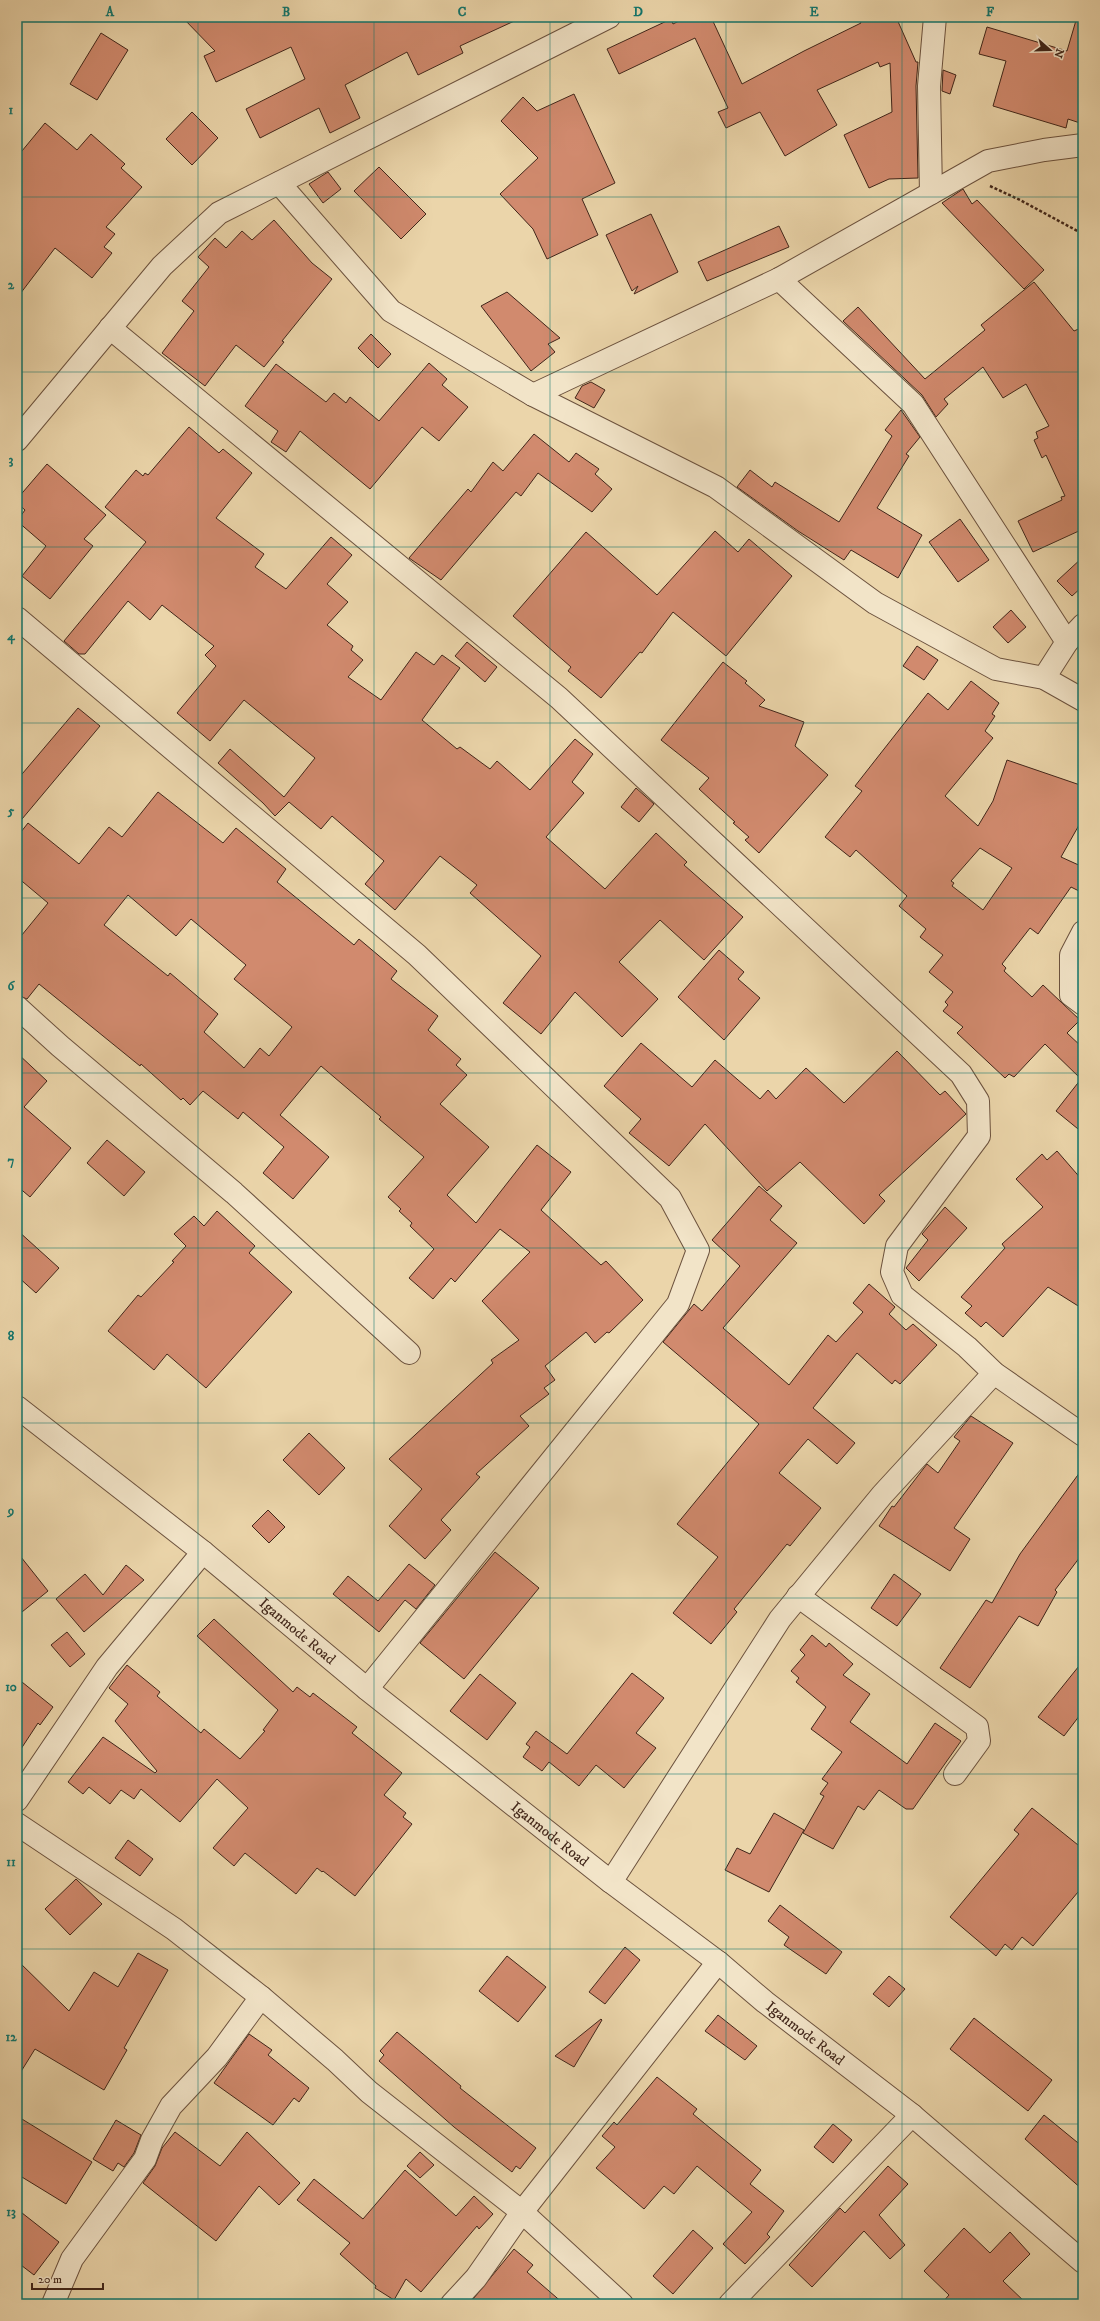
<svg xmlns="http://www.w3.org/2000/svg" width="1100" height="2321" font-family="'IM FELL DW Pica',serif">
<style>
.building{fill:#d18a6e;stroke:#41261a;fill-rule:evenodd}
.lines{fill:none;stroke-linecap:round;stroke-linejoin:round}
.minor-casing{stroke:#6c523e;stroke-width:24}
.path{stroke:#41261a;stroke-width:2.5;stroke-dasharray:3 2;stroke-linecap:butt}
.minor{stroke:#f2e4c8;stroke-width:22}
.grid{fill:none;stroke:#0f766e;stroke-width:1;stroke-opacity:0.55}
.labels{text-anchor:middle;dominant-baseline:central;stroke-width:3;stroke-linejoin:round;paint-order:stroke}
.street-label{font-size:15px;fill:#41261a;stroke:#f2e4c8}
.neatline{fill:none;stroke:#0f766e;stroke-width:1.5}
.grid-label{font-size:13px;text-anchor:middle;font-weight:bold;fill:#0f766e}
</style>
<rect width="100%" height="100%" fill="#ebd5aa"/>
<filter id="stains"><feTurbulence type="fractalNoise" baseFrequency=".005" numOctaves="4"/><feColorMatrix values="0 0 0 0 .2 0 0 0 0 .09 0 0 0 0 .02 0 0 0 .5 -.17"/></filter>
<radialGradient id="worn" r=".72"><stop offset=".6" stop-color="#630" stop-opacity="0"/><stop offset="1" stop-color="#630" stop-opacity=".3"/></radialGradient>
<path class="building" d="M 182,17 L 523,17 L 460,46 L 463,53 L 418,75 L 407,52 L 345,85 L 360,118 L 330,133 L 319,108 L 260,138 L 246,109 L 305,79 L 291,47 L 216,82 L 204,56 L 215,51 Z
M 687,17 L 711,17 L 742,84 L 804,51 L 861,23 L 858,17 L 896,17 L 916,62 L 918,62 L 916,86 L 918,178 L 889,179 L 869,188 L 844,135 L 892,112 L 890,63 L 880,67 L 878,62 L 817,90 L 837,125 L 785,156 L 760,112 L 726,128 L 718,112 L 728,108 L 695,38 L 619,74 L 607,49 L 671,19 L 673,24 Z
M 1077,17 L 1083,17 L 1083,124 L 1068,119 L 1066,128 L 993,106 L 1006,61 L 979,54 L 987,27 L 1067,51 Z
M 101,33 L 128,50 L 97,100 L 70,84 Z
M 943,70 L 956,75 L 950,94 L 942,91 Z
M 574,94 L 615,183 L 582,199 L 598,235 L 547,259 L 533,229 L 500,194 L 538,158 L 501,121 L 523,97 L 537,111 Z
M 192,112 L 218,138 L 192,165 L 166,139 Z
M 45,123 L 77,150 L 91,134 L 125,164 L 121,168 L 142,187 L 106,227 L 115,234 L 104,247 L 112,253 L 92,278 L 55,248 L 17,298 L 17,157 Z
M 379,167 L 426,214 L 401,239 L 354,191 Z
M 328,172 L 341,189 L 323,203 L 309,184 Z
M 963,189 L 972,204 L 977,200 L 1044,270 L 1024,289 L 942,203 Z
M 651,214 L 678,272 L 634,294 L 638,286 L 632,291 L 606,235 Z
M 274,220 L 312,263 L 332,279 L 282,341 L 284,342 L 264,367 L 236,345 L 205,386 L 162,353 L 194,311 L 182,301 L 209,267 L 198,257 L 215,238 L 226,248 L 242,231 L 252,240 Z
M 779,226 L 789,247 L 707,281 L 698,262 Z
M 1034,282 L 1074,331 L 1083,327 L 1083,534 L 1081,530 L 1033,552 L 1018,521 L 1062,500 L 1061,497 L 1065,496 L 1046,455 L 1042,458 L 1034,440 L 1038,438 L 1036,432 L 1049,426 L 1026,384 L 1003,398 L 983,367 L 944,399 L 948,404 L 936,417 L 922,395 L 843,321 L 858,307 L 925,379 L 985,330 L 981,325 Z
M 507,292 L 560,338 L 548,344 L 555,352 L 531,371 L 481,306 Z
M 371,334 L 391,354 L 378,368 L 358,348 Z
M 429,363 L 447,379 L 442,385 L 468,407 L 439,441 L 422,427 L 370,489 L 300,431 L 286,452 L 271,442 L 278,431 L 245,406 L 276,364 L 326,402 L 334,393 L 346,403 L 350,397 L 379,421 Z
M 591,382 L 605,390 L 594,408 L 575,398 L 582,386 Z
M 901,410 L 920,437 L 906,454 L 909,456 L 877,508 L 922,535 L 898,578 L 851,550 L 844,560 L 798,531 L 737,487 L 750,470 L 772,487 L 775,482 L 839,522 L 892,436 L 885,430 Z
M 189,427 L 219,453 L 223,449 L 252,473 L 216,518 L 264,554 L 255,567 L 286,589 L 331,537 L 352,555 L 327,584 L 348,602 L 327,625 L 353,646 L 351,650 L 363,660 L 348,677 L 381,700 L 416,652 L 434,665 L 442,655 L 460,668 L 422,720 L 457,749 L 460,747 L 490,769 L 497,761 L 530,790 L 575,739 L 593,754 L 572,782 L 584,793 L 546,837 L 605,889 L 656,833 L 687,862 L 684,865 L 743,917 L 704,960 L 660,920 L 619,962 L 658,999 L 622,1037 L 575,992 L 541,1034 L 503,1003 L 541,956 L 470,893 L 477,885 L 440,856 L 395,910 L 365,884 L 384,861 L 332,816 L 321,829 L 289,802 L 275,816 L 263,803 L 218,763 L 230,749 L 284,797 L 315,758 L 244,700 L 210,741 L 177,713 L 216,666 L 205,655 L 214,646 L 162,605 L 150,620 L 128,601 L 85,654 L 79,654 L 64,641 L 146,542 L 105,507 L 136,470 L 143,476 L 145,473 L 148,475 Z
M 534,434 L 569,462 L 576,453 L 599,469 L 595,474 L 612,489 L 592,512 L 538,473 L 521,496 L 516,492 L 441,580 L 409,558 L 468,489 L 471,492 L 493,462 L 503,471 Z
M 47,464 L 106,515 L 84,539 L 93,546 L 50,599 L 22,576 L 46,546 L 17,521 L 25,510 L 17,503 L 17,499 Z
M 960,519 L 989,560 L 958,582 L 929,542 Z
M 715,531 L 738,552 L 749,539 L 792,576 L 726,656 L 673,612 L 642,653 L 640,652 L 601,698 L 568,671 L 571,667 L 513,616 L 586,532 L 657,595 Z
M 1083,557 L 1083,586 L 1072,596 L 1057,581 Z
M 1011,610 L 1026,627 L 1008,643 L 993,627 Z
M 467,642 L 497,667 L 485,682 L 455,656 Z
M 917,646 L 938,660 L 924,680 L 903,666 Z
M 723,662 L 747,681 L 745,683 L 765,700 L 759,706 L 804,722 L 795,746 L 828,775 L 759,853 L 745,840 L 749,837 L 733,823 L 735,822 L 699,789 L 709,778 L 661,740 Z
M 971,681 L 999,703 L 992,714 L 995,716 L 985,731 L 993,738 L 945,796 L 978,826 L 993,801 L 1007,760 L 1083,786 L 1083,818 L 1061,857 L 1083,867 L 1083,893 L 1071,887 L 1038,934 L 1030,928 L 1002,964 L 1006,968 L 1004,971 L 1032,997 L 1043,985 L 1080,1020 L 1067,1033 L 1083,1048 L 1083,1133 L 1056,1111 L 1081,1079 L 1045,1044 L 1014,1077 L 1009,1074 L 1005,1078 L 957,1033 L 963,1027 L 943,1011 L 948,1005 L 945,1002 L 953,992 L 929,972 L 943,955 L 920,937 L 926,929 L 899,906 L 907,896 L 856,850 L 850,857 L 825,837 L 862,791 L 855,786 L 928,693 L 948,710 ZM 980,848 L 1012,868 L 983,910 L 952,886 L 954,883 L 951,881 Z
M 78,708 L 100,726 L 17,825 L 17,780 Z
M 636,788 L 654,804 L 639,822 L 621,807 Z
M 158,792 L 223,843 L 236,828 L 286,869 L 277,882 L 354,945 L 359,939 L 397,971 L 391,979 L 438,1016 L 428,1030 L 461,1059 L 456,1065 L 467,1075 L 440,1104 L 489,1147 L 447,1195 L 476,1223 L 537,1145 L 571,1172 L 541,1210 L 601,1265 L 606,1261 L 643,1300 L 609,1333 L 607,1332 L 595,1343 L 586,1332 L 545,1366 L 555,1380 L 544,1388 L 549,1394 L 520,1416 L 529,1426 L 476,1474 L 480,1477 L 441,1520 L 451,1530 L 425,1559 L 389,1526 L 422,1489 L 389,1459 L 493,1363 L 491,1360 L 519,1340 L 482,1301 L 530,1252 L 500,1229 L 455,1282 L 451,1278 L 433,1299 L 409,1278 L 434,1249 L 410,1226 L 412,1223 L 399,1211 L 401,1209 L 388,1197 L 424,1157 L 379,1119 L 381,1117 L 321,1066 L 280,1115 L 329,1157 L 293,1199 L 263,1173 L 284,1147 L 243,1112 L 238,1119 L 203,1091 L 190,1105 L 183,1098 L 181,1100 L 141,1064 L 140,1066 L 39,984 L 27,999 L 17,995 L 17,941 L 48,903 L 17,877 L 17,837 L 28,823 L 79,864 L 109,827 L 122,837 ZM 128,895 L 176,936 L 191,919 L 246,965 L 234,979 L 292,1027 L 269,1056 L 260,1048 L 244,1068 L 204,1032 L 218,1014 L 170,973 L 168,976 L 104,925 Z
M 719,950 L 744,972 L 738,979 L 760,998 L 724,1040 L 678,997 Z
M 641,1043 L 692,1087 L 715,1060 L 760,1099 L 768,1090 L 776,1099 L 806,1068 L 844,1103 L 897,1051 L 940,1095 L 945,1091 L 966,1114 L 879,1195 L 885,1201 L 864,1224 L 800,1162 L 767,1191 L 705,1124 L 669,1166 L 629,1133 L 641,1119 L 604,1086 Z
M 17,1053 L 47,1081 L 24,1107 L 71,1148 L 30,1197 L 17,1186 Z
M 107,1140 L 145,1172 L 124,1196 L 87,1163 Z
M 1057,1151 L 1083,1181 L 1083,1309 L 1048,1287 L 1003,1337 L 986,1322 L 981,1327 L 965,1313 L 972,1306 L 961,1297 L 1005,1248 L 1002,1244 L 1043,1207 L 1016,1179 L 1042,1154 L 1047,1160 Z
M 759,1186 L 782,1206 L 770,1220 L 797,1243 L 723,1328 L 789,1385 L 828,1335 L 836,1342 L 863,1312 L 853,1303 L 869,1284 L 895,1307 L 889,1314 L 906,1330 L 913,1324 L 937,1345 L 900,1384 L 895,1380 L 892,1384 L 857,1353 L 813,1408 L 855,1443 L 837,1464 L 808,1439 L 779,1473 L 821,1508 L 790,1546 L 787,1544 L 734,1609 L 737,1612 L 711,1644 L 673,1613 L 718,1557 L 677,1524 L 759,1424 L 663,1342 L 694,1304 L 702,1311 L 740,1266 L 712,1240 Z
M 945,1207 L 967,1228 L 919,1281 L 906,1268 L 928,1240 L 922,1234 Z
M 217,1211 L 255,1246 L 249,1253 L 292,1292 L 206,1388 L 167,1354 L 154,1370 L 108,1331 L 138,1295 L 141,1297 L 174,1262 L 172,1261 L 186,1246 L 174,1234 L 194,1216 L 204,1226 Z
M 17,1230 L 59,1268 L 36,1293 L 17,1276 Z
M 971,1416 L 1013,1443 L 954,1528 L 970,1539 L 950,1571 L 879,1526 L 892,1506 L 894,1507 L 927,1464 L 938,1473 L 960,1441 L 954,1437 Z
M 309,1433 L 345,1468 L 319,1495 L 283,1460 Z
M 1083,1468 L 1083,1553 L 1055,1590 L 1057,1592 L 1038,1626 L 1019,1616 L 970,1688 L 940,1668 L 986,1600 L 992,1603 L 1020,1554 Z
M 268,1510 L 285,1527 L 269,1543 L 252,1526 Z
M 17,1552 L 48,1591 L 17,1616 Z
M 495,1552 L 539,1588 L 464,1679 L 420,1643 Z
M 409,1564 L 435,1585 L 416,1609 L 405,1600 L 379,1632 L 333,1594 L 348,1576 L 378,1601 Z
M 126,1565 L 144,1580 L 84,1632 L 56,1599 L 85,1574 L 103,1595 Z
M 894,1574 L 921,1594 L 897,1626 L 871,1608 Z
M 214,1619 L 293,1692 L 297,1687 L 310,1697 L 313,1693 L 357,1727 L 352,1733 L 402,1773 L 384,1795 L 406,1813 L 403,1817 L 412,1824 L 355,1896 L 323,1871 L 322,1872 L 317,1868 L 296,1894 L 245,1853 L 234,1866 L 213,1848 L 248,1808 L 217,1779 L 180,1822 L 141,1789 L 134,1799 L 121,1790 L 110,1804 L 89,1787 L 83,1794 L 68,1782 L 103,1737 L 155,1773 L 157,1771 L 115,1721 L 128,1704 L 109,1688 L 127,1665 L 160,1692 L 157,1696 L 201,1733 L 204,1729 L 240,1759 L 265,1731 L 263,1730 L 278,1710 L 197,1636 Z
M 67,1632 L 85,1654 L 70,1667 L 51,1645 Z
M 812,1635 L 826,1647 L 829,1643 L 853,1664 L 843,1675 L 870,1694 L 850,1722 L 907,1764 L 935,1723 L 961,1741 L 913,1809 L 906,1809 L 879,1790 L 864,1810 L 858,1806 L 833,1849 L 803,1833 L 824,1796 L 820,1794 L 828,1783 L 822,1779 L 842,1752 L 811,1729 L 826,1707 L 796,1682 L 799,1678 L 791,1671 L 805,1655 L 800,1650 Z
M 1083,1661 L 1083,1711 L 1064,1736 L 1038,1717 Z
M 632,1673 L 664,1698 L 636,1733 L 656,1748 L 624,1788 L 596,1765 L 579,1786 L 549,1762 L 542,1771 L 523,1757 L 530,1747 L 526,1744 L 536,1731 L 567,1754 Z
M 480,1674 L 516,1703 L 487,1740 L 450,1711 Z
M 17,1678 L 53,1707 L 40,1725 L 38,1723 L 17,1755 Z
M 1032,1808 L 1083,1849 L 1083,1886 L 1033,1946 L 1022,1937 L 1012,1950 L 1005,1944 L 996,1956 L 950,1917 L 1019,1834 L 1014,1830 Z
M 774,1813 L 804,1830 L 769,1892 L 725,1870 L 737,1848 L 750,1854 Z
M 128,1840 L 153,1859 L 140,1876 L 115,1858 Z
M 76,1879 L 102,1904 L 70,1935 L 45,1909 Z
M 780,1905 L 842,1952 L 826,1974 L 784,1945 L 789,1937 L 768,1921 Z
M 625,1947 L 640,1960 L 605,2004 L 589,1992 Z
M 138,1953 L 168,1970 L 124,2048 L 127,2050 L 104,2090 L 35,2049 L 17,2078 L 17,1960 L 69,2011 L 94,1972 L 118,1987 Z
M 507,1956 L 546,1987 L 518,2022 L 479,1991 Z
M 889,1976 L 905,1989 L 889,2007 L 873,1994 Z
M 718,2015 L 757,2046 L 745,2060 L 705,2031 Z
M 974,2018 L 1052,2080 L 1028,2111 L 950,2049 Z
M 601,2019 L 602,2020 L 574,2067 L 555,2056 Z
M 397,2032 L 461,2086 L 460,2088 L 536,2148 L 520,2169 L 516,2166 L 512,2172 L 454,2127 L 379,2061 L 384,2055 L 380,2051 Z
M 249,2034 L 272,2050 L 268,2055 L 309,2088 L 299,2102 L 294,2098 L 273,2125 L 214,2083 Z
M 657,2077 L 697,2109 L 693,2114 L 761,2170 L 750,2184 L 784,2211 L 767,2234 L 770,2237 L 745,2264 L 723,2244 L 752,2212 L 697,2166 L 674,2194 L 664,2186 L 644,2209 L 596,2168 L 615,2147 L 602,2136 L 614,2122 L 617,2125 Z
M 1044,2115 L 1083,2147 L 1083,2190 L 1025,2139 Z
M 17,2116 L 92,2162 L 66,2204 L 17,2174 Z
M 116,2120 L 141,2135 L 134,2153 L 124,2167 L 118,2163 L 113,2171 L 93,2159 Z
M 833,2124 L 852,2140 L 833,2163 L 814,2147 Z
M 175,2132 L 220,2166 L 247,2132 L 300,2183 L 279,2205 L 259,2186 L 216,2241 L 143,2183 L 155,2166 L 162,2148 Z
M 420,2152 L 434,2165 L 420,2178 L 407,2166 Z
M 888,2166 L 908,2184 L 879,2215 L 905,2245 L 890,2259 L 864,2231 L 812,2287 L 789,2265 L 840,2208 L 845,2213 Z
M 405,2170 L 456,2216 L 474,2196 L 493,2214 L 479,2229 L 477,2226 L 421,2292 L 406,2279 L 394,2300 L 375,2288 L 376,2286 L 340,2254 L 350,2243 L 297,2200 L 314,2179 L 363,2219 Z
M 17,2209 L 59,2242 L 34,2275 L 17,2262 Z
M 964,2228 L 990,2253 L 1010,2232 L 1030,2254 L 1003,2281 L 1027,2304 L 941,2304 L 949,2295 L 924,2271 Z
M 693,2230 L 713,2248 L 673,2294 L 653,2276 Z
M 514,2249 L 533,2265 L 527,2272 L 564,2304 L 469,2304 Z"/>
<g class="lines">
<defs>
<g id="minor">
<path d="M 279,183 L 391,311 L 533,395 L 716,487 L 875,603 L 996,669 L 1044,678 L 1083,700"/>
<path d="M 931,193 L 929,86 L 935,17"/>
<path d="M 779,279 L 913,404 L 1067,642"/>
<path d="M 110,328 L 559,698 L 961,1074 L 978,1101 L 979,1136 L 897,1246 L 892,1272 L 902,1295 L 967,1347 L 994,1373 L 1083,1435"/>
<path d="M 533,395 L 779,279 L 988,161 L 1044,150 L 1083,145"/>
<path d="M 17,440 L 162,266 L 219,213 L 609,17"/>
<path d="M 17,618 L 417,955 L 670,1198 L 698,1250 L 678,1304 L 367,1689"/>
<path d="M 1044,678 L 1067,642 L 1083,625"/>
<path d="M 1083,932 L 1071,955 L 1071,995 L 1083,1004"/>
<path d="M 17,1007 L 60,1046 L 234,1193 L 409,1353"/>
<path id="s1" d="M 17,1407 L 203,1552 L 367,1689 L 611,1882 L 718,1962 L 765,2002 L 912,2115 L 1083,2262"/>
<path d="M 798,1596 L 977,1727 L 979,1741 L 955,1774"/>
<path d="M 17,1800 L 107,1667 L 203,1552"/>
<path d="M 17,1824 L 174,1929 L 261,1997 L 335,2060 L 369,2092 L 522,2212 L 622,2304"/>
<path d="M 611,1882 L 780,1619 L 882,1495 L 994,1373"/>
<path d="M 53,2304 L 72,2259 L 145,2159 L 152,2140 L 171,2106 L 217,2057 L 261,1997"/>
<path d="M 452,2304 L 476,2278 L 522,2212 L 718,1962"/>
<path d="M 730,2304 L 912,2115"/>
</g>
</defs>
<use href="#minor" class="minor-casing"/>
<path class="path" d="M 990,186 L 1020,200 L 1083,234"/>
<use href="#minor" class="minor"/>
</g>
<path class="grid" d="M 198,17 L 198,2304M 374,17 L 374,2304M 550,17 L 550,2304M 726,17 L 726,2304M 902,17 L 902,2304M 17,197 L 1083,197M 17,372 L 1083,372M 17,547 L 1083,547M 17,723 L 1083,723M 17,898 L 1083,898M 17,1073 L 1083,1073M 17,1248 L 1083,1248M 17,1423 L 1083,1423M 17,1598 L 1083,1598M 17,1774 L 1083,1774M 17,1949 L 1083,1949M 17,2124 L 1083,2124"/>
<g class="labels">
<g class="street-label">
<text stroke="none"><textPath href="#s1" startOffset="359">Iganmode Road</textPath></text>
<text stroke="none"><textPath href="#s1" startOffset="683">Iganmode Road</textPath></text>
<text stroke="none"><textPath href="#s1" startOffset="1007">Iganmode Road</textPath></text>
</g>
</g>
<rect width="1100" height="2321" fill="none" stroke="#ebd5aa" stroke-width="44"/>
<g transform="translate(1050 50) rotate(110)" stroke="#f2e4c8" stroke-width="3" paint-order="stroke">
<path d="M0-3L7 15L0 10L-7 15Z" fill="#41261a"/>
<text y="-6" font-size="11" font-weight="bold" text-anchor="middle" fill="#41261a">N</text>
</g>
<path d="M32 2283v6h71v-6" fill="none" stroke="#41261a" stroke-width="2"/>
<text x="38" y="2283" font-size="12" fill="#41261a" stroke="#f2e4c8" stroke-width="3" paint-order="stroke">20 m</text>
<rect x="22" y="22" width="1056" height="2277" class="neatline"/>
<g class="grid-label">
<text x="110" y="16">A</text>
<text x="286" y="16">B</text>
<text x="462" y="16">C</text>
<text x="638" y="16">D</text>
<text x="814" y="16">E</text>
<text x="990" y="16">F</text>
<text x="11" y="114">1</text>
<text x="11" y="289">2</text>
<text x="11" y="464">3</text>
<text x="11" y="640">4</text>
<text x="11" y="815">5</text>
<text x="11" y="990">6</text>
<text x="11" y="1165">7</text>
<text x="11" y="1340">8</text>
<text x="11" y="1515">9</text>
<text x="11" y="1691">10</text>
<text x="11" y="1866">11</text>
<text x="11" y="2041">12</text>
<text x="11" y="2216">13</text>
</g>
<rect width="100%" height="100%" filter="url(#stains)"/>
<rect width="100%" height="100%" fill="url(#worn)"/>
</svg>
